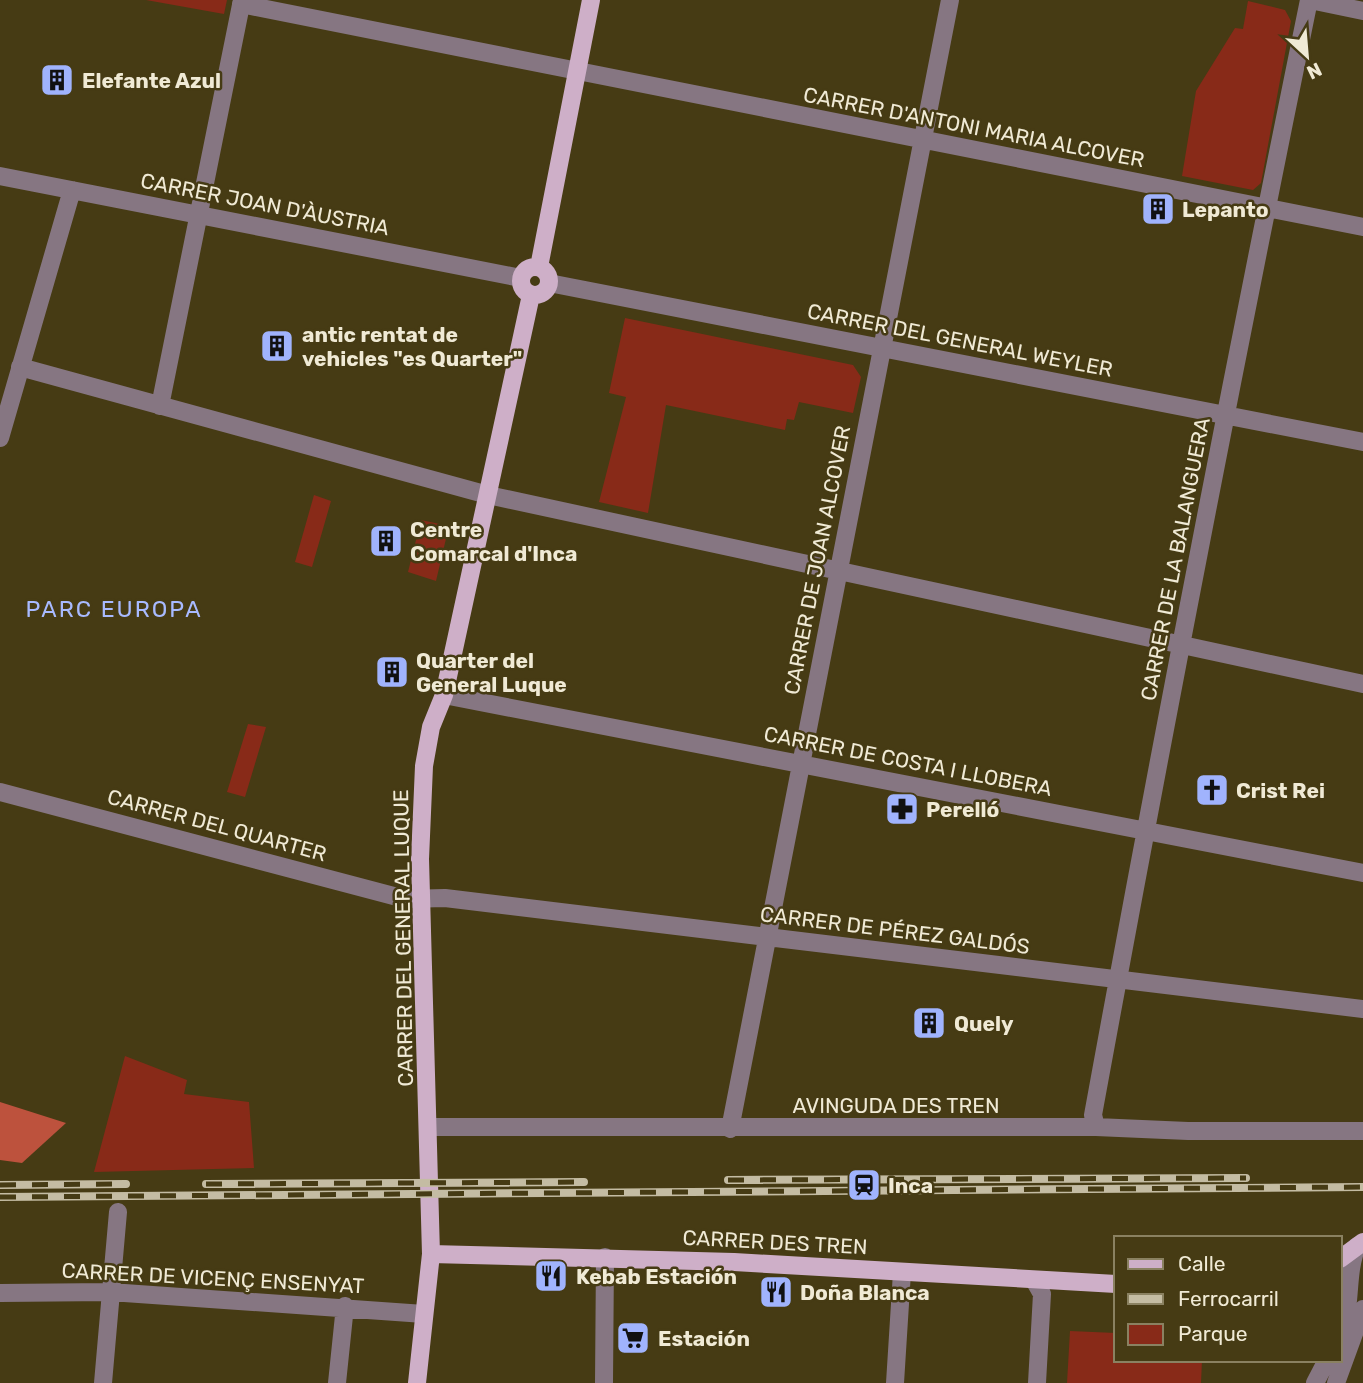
<svg xmlns="http://www.w3.org/2000/svg" width="1363" height="1383" font-family="Rubik,sans-serif">
<style>
.green{fill:#882a18}
.forest{fill:#bd523d}
.lines{fill:none;stroke-linecap:round;stroke-linejoin:round}
.minor{stroke:#867682;stroke-width:18}
.major{stroke:#ceafc8;stroke-width:18}
.rail-casing{stroke:#c4bca3;stroke-width:8}
.rail{stroke:#463b14;stroke-width:5;stroke-dasharray:16;stroke-linecap:butt}
.labels{text-anchor:middle;dominant-baseline:central;stroke-width:5;stroke-linejoin:round;paint-order:stroke}
.poi-label{font-size:21px;font-weight:bold;fill:#f0ead5;stroke:#463b14;text-anchor:start}
.street-label{font-size:21px;fill:#f0ead5;stroke:#463b14}
.neighbourhood-label{font-size:23px;letter-spacing:2px;fill:#a8baff;stroke:#463b14}
</style>
<rect width="100%" height="100%" fill="#463b14"/>
<path class="green" d="M 146,0 L 227,0 L 224,14 Z
M 1248,1 L 1285,10 L 1291,21 L 1261,183 L 1253,190 L 1182,176 L 1196,91 L 1235,28 L 1243,29 Z
M 625,318 L 853,365 L 861,377 L 853,413 L 799,402 L 794,420 L 787,419 L 785,430 L 666,405 L 648,513 L 599,502 L 626,397 L 609,393 Z
M 314,495 L 331,501 L 312,567 L 295,562 Z
M 421,520 L 449,526 L 436,581 L 408,572 Z
M 248,724 L 266,727 L 245,797 L 227,792 Z
M 125,1056 L 187,1080 L 184,1094 L 249,1102 L 254,1168 L 94,1172 Z
M 1070,1331 L 1116,1333 L 1116,1360 L 1202,1360 L 1201,1383 L 1067,1383 Z"/>
<path class="forest" d="M 0,1102 L 66,1123 L 22,1163 L 0,1160 Z"/>
<g class="lines">
<path class="minor" d="M 1310,0 L 1363,11
M 241,4 L 1363,227
M 0,176 L 521,278
M 549,283 L 1363,442
M 20,367 L 488,495 L 1363,684
M 160,406 L 242,0
M 0,438 L 72,190
M 444,695 L 1363,873
M 0,792 L 405,899 L 445,898 L 1363,1009
M 429,1127 L 1096,1127 L 1188,1131 L 1363,1131
M 1096,1127 L 1093,1115 C 1161,743 1233,371 1309,0
M 730,1129 L 950,0
M 1034,1280 L 1042,1294 L 1037,1383
M 0,1293 L 110,1292 L 424,1314
M 1340,1335 C 1353,1305 1345,1276 1357,1246
M 103,1383 L 118,1212
M 337,1383 L 345,1306
M 604,1383 L 605,1257
M 895,1383 L 902,1272
M 1315,1383 L 1327,1360
M 1336,1383 L 1363,1309"/>
<path class="major" d="M 539,267 L 591,0
M521 281a14 14 0 1 1 28 0a14 14 0 1 1-28 0Z
M 431,1254 L 734,1262 L 1116,1284
M 1340,1259 L 1363,1242
M 417,1383 L 431,1254 L 420,859 L 424,766 L 431,727 L 444,695 L 531,295"/>
<defs>
<path id="rail" d="M 728,1180 L 1246,1178
M 206,1184 L 584,1182
M 0,1185 L 126,1184
M 0,1197 L 1363,1187"/>
</defs>
<use href="#rail" class="rail-casing"/>
<use href="#rail" class="rail"/>
</g>
<defs>
<symbol id="building-square" viewBox="-11 -11 22 22"><rect x="-9" y="-9" width="18" height="18" rx="4" fill="#a0b3fd" stroke="#463b14"/><path d="M-4-6H4V6H1V3H-1V6H-4ZM-2.5-4.3h1.7v1.8h-1.7ZM.8-4.3h1.7v1.8H.8ZM-2.5-1h1.7V.8h-1.7ZM.8-1h1.7V.8H.8Z" fill="#111"/></symbol>
<symbol id="church-square" viewBox="-11 -11 22 22"><rect x="-9" y="-9" width="18" height="18" rx="4" fill="#a0b3fd" stroke="#463b14"/><path d="M-1.2-6h2.4v3.5h3.3v2.4h-3.3V6h-2.4V-.1h-3.3v-2.4h3.3Z" fill="#111"/></symbol>
<symbol id="pharmacy-square" viewBox="-11 -11 22 22"><rect x="-9" y="-9" width="18" height="18" rx="4" fill="#a0b3fd" stroke="#463b14"/><path d="M-2-6h4v4h4v4h-4v4h-4v-4h-4v-4h4Z" fill="#111"/></symbol>
<symbol id="station-square" viewBox="-11 -11 22 22"><rect x="-9" y="-9" width="18" height="18" rx="4" fill="#a0b3fd" stroke="#463b14"/><path d="M-3-6H3Q5-6 5-4V2Q5 4 3 4L4.5 6H3L1.5 4h-3L-3 6H-4.5L-3 4Q-5 4-5 2V-4Q-5-6-3-6ZM-3.5-4v3h7v-3ZM-3.5 1v1.5H-2V1ZM2 1v1.5H3.5V1Z" fill="#111"/></symbol>
<symbol id="restaurant-square" viewBox="-11 -11 22 22"><rect x="-9" y="-9" width="18" height="18" rx="4" fill="#a0b3fd" stroke="#463b14"/><path d="M-5-6h1v4h1v-4h1v4h1v-4h1v5L-1.5 .5V6h-2V.5L-5-1ZM5-6V6H3V1.5H1.5Q1.5-4 5-6Z" fill="#111"/></symbol>
<symbol id="supermarket-square" viewBox="-11 -11 22 22"><rect x="-9" y="-9" width="18" height="18" rx="4" fill="#a0b3fd" stroke="#463b14"/><path d="M-6-5.5h2.5l.6 2H6L4.5 2H-2.5L-4.4-4H-6ZM-1.5 3.2a1.3 1.3 0 1 0 .1 0ZM3 3.2a1.3 1.3 0 1 0 .1 0Z" fill="#111"/></symbol>
</defs>
<g fill-rule="evenodd">
<use href="#building-square" x="38" y="61" width="38" height="38"/>
<use href="#building-square" x="1139" y="190" width="38" height="38"/>
<use href="#building-square" x="258" y="327" width="38" height="38"/>
<use href="#building-square" x="367" y="522" width="38" height="38"/>
<use href="#building-square" x="373" y="653" width="38" height="38"/>
<use href="#church-square" x="1193" y="771" width="38" height="38"/>
<use href="#pharmacy-square" x="883" y="790" width="38" height="38"/>
<use href="#building-square" x="910" y="1004" width="38" height="38"/>
<use href="#station-square" x="845" y="1166" width="38" height="38"/>
<use href="#restaurant-square" x="532" y="1257" width="38" height="38"/>
<use href="#restaurant-square" x="757" y="1273" width="38" height="38"/>
<use href="#supermarket-square" x="614" y="1319" width="38" height="38"/>
</g>
<g class="labels">
<g class="poi-label">
<text x="82" y="80">Elefante Azul</text>
<text x="1182" y="209">Lepanto</text>
<text x="302" y="334">antic rentat de<tspan x="302" dy="24">vehicles "es Quarter"</tspan></text>
<text x="410" y="529">Centre<tspan x="410" dy="24">Comarcal d'Inca</tspan></text>
<text x="416" y="660">Quarter del<tspan x="416" dy="24">General Luque</tspan></text>
<text x="1236" y="790">Crist Rei</text>
<text x="926" y="809">Perelló</text>
<text x="954" y="1023">Quely</text>
<text x="888" y="1185">Inca</text>
<text x="576" y="1276">Kebab Estación</text>
<text x="800" y="1292">Doña Blanca</text>
<text x="658" y="1338">Estación</text>
</g>
<g class="street-label">
<text transform="translate(974 127) rotate(11)">CARRER D'ANTONI MARIA ALCOVER</text>
<text transform="translate(265 204) rotate(11)">CARRER JOAN D'ÀUSTRIA</text>
<text transform="translate(960 340) rotate(11)">CARRER DEL GENERAL WEYLER</text>
<text transform="translate(1175 559) rotate(-79)">CARRER DE LA BALANGUERA</text>
<text transform="translate(817 560) rotate(-79)">CARRER DE JOAN ALCOVER</text>
<text transform="translate(908 761) rotate(11)">CARRER DE COSTA I LLOBERA</text>
<text transform="translate(217 825) rotate(15)">CARRER DEL QUARTER</text>
<text transform="translate(895 930) rotate(7)">CARRER DE PÉREZ GALDÓS</text>
<text transform="translate(403 938) rotate(-91)">CARRER DEL GENERAL LUQUE</text>
<text x="896" y="1105">AVINGUDA DES TREN</text>
<text transform="translate(775 1242) rotate(3)">CARRER DES TREN</text>
<text transform="translate(213 1278) rotate(3)">CARRER DE VICENÇ ENSENYAT</text>
</g>
<g class="neighbourhood-label">
<text x="114" y="609">PARC EUROPA</text>
</g>
</g>
<rect x="1114" y="1236" width="228" height="126" fill="#463b14" stroke="#8a8161" stroke-width="2"/>
<rect x="1128" y="1259" width="35" height="10" fill="#ceafc8" stroke="#8a8161" stroke-width="2"/>
<text x="1178" y="1271" font-size="21" fill="#f0ead5">Calle</text>
<rect x="1128" y="1294" width="35" height="10" fill="#c4bca3" stroke="#8a8161" stroke-width="2"/>
<text x="1178" y="1306" font-size="21" fill="#f0ead5">Ferrocarril</text>
<rect x="1128" y="1324" width="35" height="21" fill="#882a18" stroke="#8a8161" stroke-width="2"/>
<text x="1178" y="1341" font-size="21" fill="#f0ead5">Parque</text>
<g transform="translate(1307 56) rotate(154)" stroke="#463b14" stroke-width="5" paint-order="stroke">
<path d="M0-5L12 26L0 18L-12 26Z" fill="#f0ead5"/>
<text y="-10" font-size="19" font-weight="bold" text-anchor="middle" fill="#f0ead5">N</text>
</g>
</svg>
